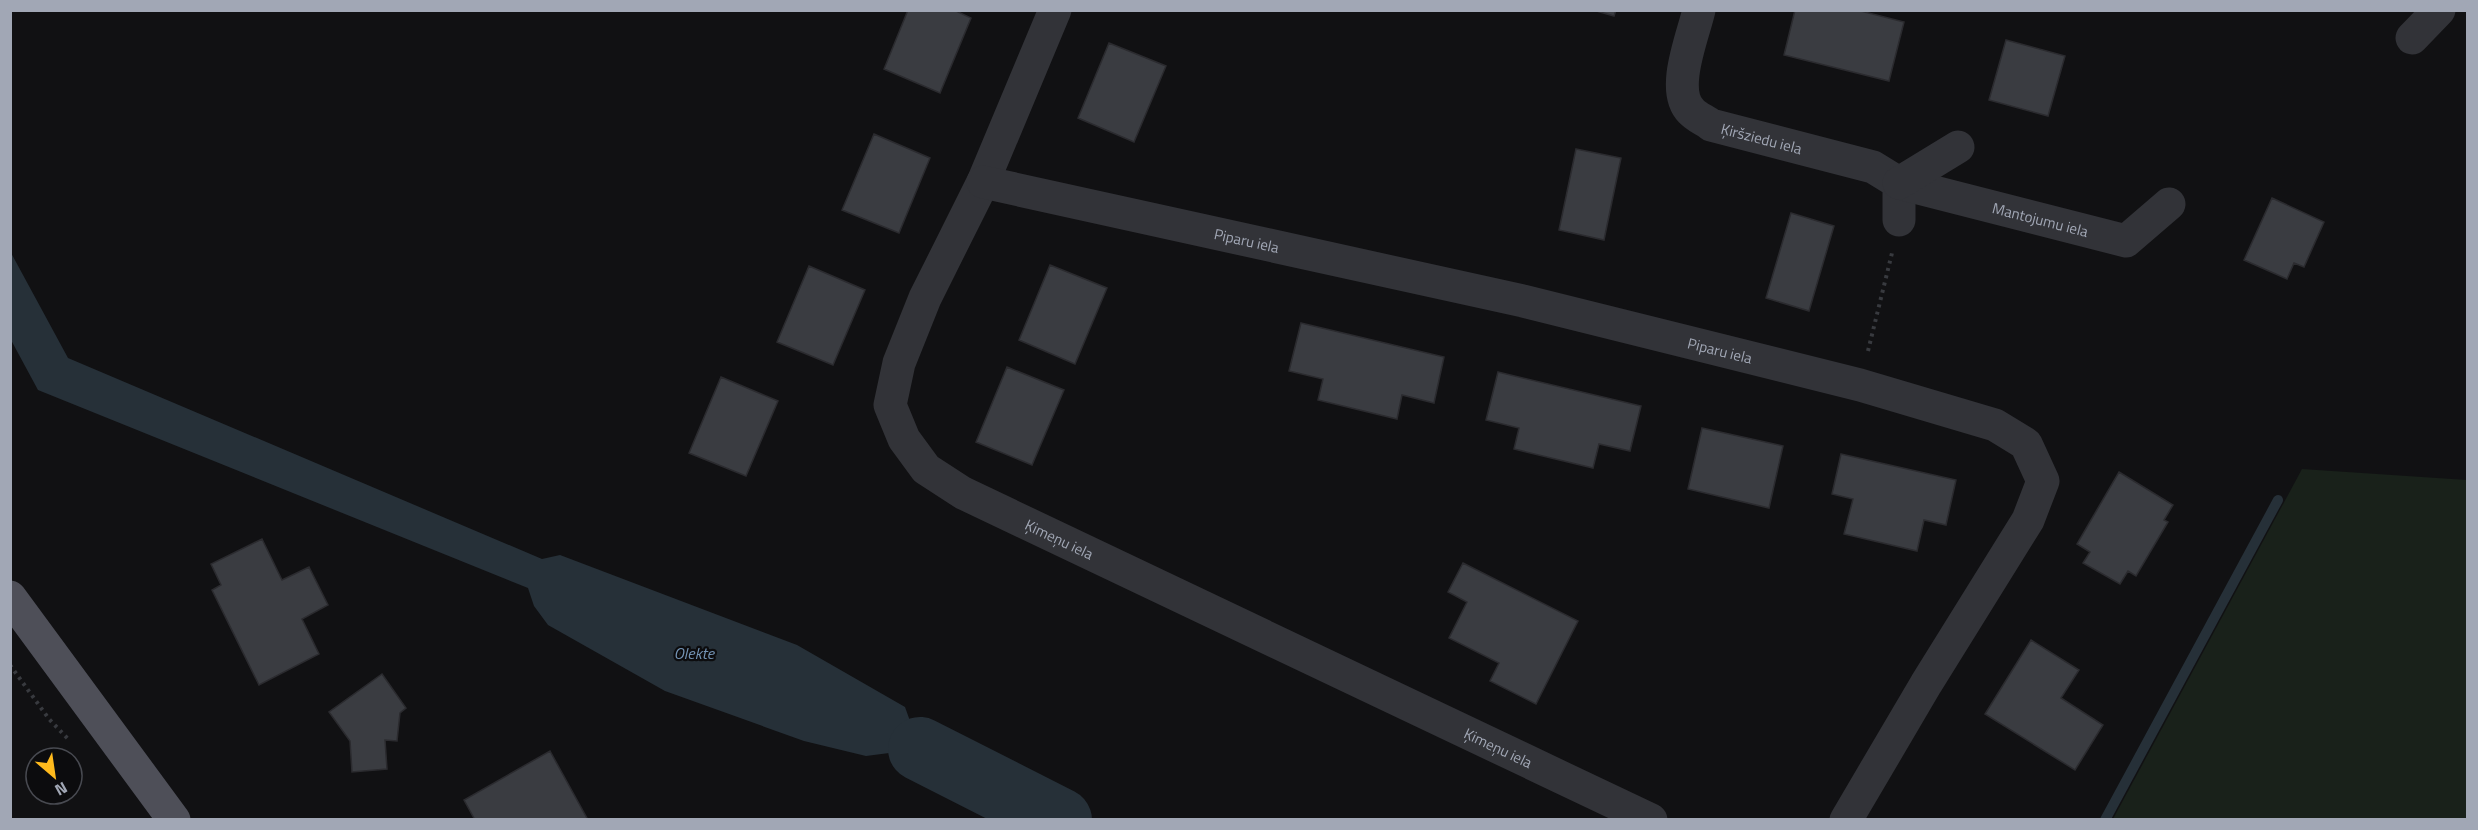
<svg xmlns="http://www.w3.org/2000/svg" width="2478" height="830" font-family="'Titillium Web',sans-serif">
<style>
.green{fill:#19211a}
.water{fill:#263038}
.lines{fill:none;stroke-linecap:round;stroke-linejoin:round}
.stream{stroke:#263038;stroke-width:10}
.river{stroke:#263038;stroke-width:64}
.building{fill:#3a3c41;stroke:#2b2b2f;stroke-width:1.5}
.path{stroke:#383a3f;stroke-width:4;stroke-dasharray:3 4.5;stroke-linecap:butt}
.minor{stroke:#323338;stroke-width:33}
.major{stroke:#4e4f58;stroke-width:33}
.labels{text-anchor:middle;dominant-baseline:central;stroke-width:4.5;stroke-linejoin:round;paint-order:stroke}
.street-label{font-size:15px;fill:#a1a7b5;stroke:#0c0c0e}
.water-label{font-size:16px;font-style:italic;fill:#7494b5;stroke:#0c0c0e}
</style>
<rect width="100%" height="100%" fill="#111113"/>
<path class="green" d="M 2302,469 L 2467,480 L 2467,819 L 2113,819 Z"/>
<path class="water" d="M 10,251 L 68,358 L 542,559 L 560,555 L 797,645 L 905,707 L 920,749 L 866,756 L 804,741 L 665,691 L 548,625 L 534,606 L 528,588 L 38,390 L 11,340 Z"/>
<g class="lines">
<path class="stream" d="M 2105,820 L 2278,500"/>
<path class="river" d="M 920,749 L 1060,820"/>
</g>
<path class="building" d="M 908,10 L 954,10 L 971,18 L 940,93 L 884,69 Z
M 1593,10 L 1616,10 L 1614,16 Z
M 1795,10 L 1857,10 L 1904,22 L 1889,81 L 1784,55 Z
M 2006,40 L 2065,56 L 2048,116 L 1989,100 Z
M 1109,43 L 1166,66 L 1134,142 L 1078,118 Z
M 874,134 L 930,158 L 899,233 L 842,210 Z
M 1576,149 L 1621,158 L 1604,240 L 1559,230 Z
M 2272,198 L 2324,222 L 2304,267 L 2294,263 L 2287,279 L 2244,260 Z
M 1791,213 L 1834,226 L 1809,311 L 1766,298 Z
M 1050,265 L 1107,288 L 1075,364 L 1019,340 Z
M 809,266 L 865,290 L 833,365 L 777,342 Z
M 1301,323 L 1444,357 L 1434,403 L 1402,395 L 1397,419 L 1318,400 L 1323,379 L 1289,371 Z
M 1007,367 L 1064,390 L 1032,465 L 976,442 Z
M 1498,372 L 1641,406 L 1630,451 L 1599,444 L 1593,468 L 1514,449 L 1519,428 L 1486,420 Z
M 721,377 L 778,401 L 746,476 L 689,453 Z
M 1702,428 L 1783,446 L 1769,508 L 1688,489 Z
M 1841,454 L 1956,480 L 1946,525 L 1924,520 L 1917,551 L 1844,534 L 1853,499 L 1832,494 Z
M 2119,472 L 2173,505 L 2164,520 L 2168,522 L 2136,576 L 2128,571 L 2120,584 L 2083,563 L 2090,552 L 2077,544 Z
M 262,539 L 282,580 L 309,567 L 328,605 L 302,619 L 319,654 L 259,685 L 212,590 L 221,585 L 211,564 Z
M 1463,563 L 1578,621 L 1536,704 L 1490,681 L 1499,663 L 1449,638 L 1467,602 L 1448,592 Z
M 2031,640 L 2079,670 L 2061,698 L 2103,725 L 2075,770 L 1985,714 Z
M 382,674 L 406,708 L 400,713 L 397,741 L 385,740 L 387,769 L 352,772 L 350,741 L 329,712 Z
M 550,751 L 588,820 L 475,820 L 464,800 Z"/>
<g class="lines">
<path class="path" d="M 1868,351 L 1892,253
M 10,665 L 49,719 L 69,740"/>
<g class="minor">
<path id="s1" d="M 1055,10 L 983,182 L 925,298 L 899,363 L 890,405 L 904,439 L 926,469 L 963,493 L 1651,820"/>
<path id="s2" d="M 1699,10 C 1693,36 1670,90 1691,111 C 1696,117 1705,120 1711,125 L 1873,167 L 1899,183 L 1899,220"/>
<path d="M 2412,38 L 2439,10"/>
<path id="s3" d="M 983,182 L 1523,301 L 1860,385 L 1995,425 L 2026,444 L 2043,481 L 2028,520 L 1926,684 L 1846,820"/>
<path id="s4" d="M 1899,183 L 2126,241 L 2169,204"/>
<path d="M 1899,183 L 1958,147"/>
</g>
<path class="major" d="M 10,597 L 174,820"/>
</g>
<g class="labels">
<g class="street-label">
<text stroke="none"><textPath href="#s2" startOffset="182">Ķiršziedu iela</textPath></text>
<text stroke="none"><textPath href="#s4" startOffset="146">Mantojumu iela</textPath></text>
<text stroke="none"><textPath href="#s3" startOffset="270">Piparu iela</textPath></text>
<text stroke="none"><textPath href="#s3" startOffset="756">Piparu iela</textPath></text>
<text stroke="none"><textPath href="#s1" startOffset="654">Ķimeņu iela</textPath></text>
<text stroke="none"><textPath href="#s1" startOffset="1140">Ķimeņu iela</textPath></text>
</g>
<g class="water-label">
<text x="694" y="653">Olekte</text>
</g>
</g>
<rect width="2478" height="830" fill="none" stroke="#a1a7b5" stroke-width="24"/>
<g transform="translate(54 776) rotate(151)"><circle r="28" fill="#0c0c0e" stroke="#484a51" stroke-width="1.5"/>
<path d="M0-4.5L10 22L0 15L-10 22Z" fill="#ffba1d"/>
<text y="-9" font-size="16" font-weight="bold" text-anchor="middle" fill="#a1a7b5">N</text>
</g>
</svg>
